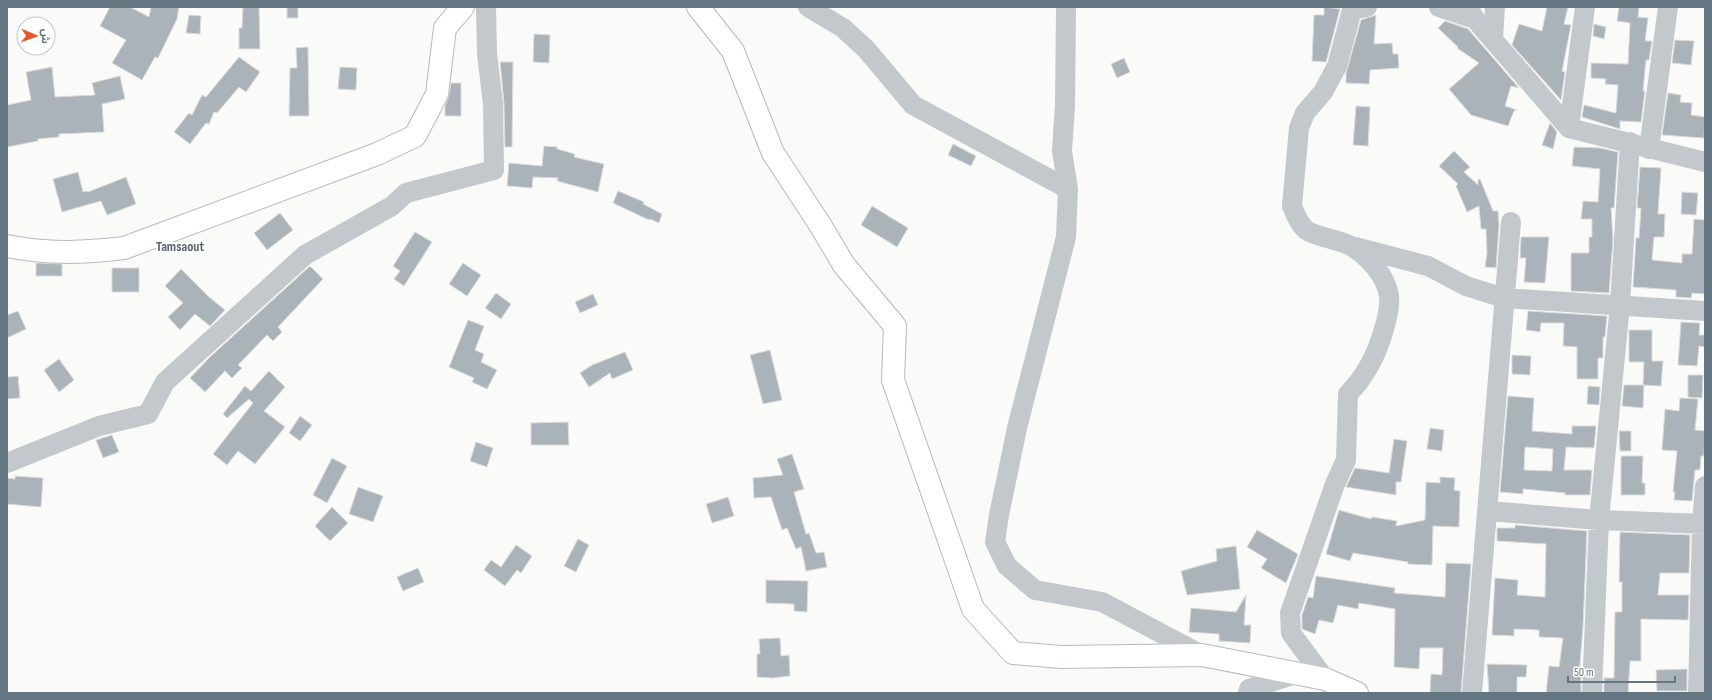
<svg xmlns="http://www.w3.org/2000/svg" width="1712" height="700" font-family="'Sofia Sans Condensed','Noto Sans Arabic',sans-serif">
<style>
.building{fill:#aab3b9;stroke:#dcdcda;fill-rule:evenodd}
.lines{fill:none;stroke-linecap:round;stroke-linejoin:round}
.major-casing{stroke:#b5babe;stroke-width:24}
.minor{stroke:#c3c8cc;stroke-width:20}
.major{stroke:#fff;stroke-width:22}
.labels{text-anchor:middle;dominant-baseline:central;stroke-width:4;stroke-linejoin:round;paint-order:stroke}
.quarter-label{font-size:14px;font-weight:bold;fill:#57646e;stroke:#fff}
</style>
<rect width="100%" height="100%" fill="#fafaf8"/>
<path class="building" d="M 110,7 L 130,7 L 149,17 L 151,7 L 179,7 L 177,19 L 158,58 L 155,57 L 142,80 L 112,63 L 126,40 L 100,26 Z
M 243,7 L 259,7 L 260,49 L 239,49 L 239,28 L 242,28 Z
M 287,7 L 298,7 L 298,18 L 287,18 Z
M 1324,7 L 1340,9 L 1326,62 L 1312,61 L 1314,15 L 1324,15 Z
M 1547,7 L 1568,7 L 1564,24 L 1571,25 L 1562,71 L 1565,72 L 1561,100 L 1512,45 L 1519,24 L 1542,31 Z
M 1619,7 L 1639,7 L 1638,17 L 1648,18 L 1645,41 L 1652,41 L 1649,60 L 1646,60 L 1643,91 L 1645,91 L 1641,122 L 1620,121 L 1620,129 L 1582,117 L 1584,105 L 1616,113 L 1618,85 L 1605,84 L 1606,79 L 1591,78 L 1591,63 L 1628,64 L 1630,23 L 1617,21 Z
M 189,15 L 201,16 L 200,34 L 186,33 Z
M 1376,15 L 1374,44 L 1392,43 L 1393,54 L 1398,54 L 1399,68 L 1370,70 L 1369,84 L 1346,83 L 1346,73 L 1361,20 Z
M 1445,21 L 1468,29 L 1519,88 L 1511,86 L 1505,106 L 1517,110 L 1514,111 L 1508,126 L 1471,115 L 1449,89 L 1479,63 L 1457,48 L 1458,47 L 1438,28 Z
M 1594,24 L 1606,27 L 1604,39 L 1593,36 Z
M 534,34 L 550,35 L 549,63 L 533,62 Z
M 1675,40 L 1694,41 L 1691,65 L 1672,63 Z
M 308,47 L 309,116 L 289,116 L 290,68 L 297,68 L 296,48 Z
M 239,57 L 260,72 L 246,92 L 239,87 L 217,113 L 214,112 L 209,124 L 206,123 L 190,144 L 174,132 L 189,113 L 192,115 L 202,95 L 206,97 Z
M 1124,58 L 1130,72 L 1117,78 L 1111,64 Z
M 500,62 L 513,62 L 512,147 L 505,147 L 504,104 Z
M 52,67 L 55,97 L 95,95 L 92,83 L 120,76 L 125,99 L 102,104 L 104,132 L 59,134 L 59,137 L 38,139 L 38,141 L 7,147 L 7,105 L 31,100 L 26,72 Z
M 340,67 L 357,68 L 356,90 L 338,89 Z
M 451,83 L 461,83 L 461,116 L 445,116 L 445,106 L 449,96 Z
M 1668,93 L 1681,95 L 1680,102 L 1692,103 L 1691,115 L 1705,117 L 1704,138 L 1662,135 Z
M 1356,106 L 1370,107 L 1368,146 L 1353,145 Z
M 1550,123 L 1557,132 L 1553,149 L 1542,145 Z
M 953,144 L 976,156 L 971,166 L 948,155 Z
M 544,146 L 557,147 L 557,149 L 575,154 L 574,157 L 604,164 L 598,192 L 557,181 L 558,178 L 533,177 L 532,188 L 507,186 L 509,163 L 542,166 Z
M 1574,147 L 1600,148 L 1618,152 L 1614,208 L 1611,208 L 1613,239 L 1609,293 L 1571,291 L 1571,253 L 1589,253 L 1589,237 L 1592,237 L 1592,219 L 1581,219 L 1583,201 L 1598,202 L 1600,169 L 1572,166 Z
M 1454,151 L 1470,167 L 1464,172 L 1478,185 L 1478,180 L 1480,179 L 1493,211 L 1498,211 L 1499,226 L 1496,268 L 1485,267 L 1487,253 L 1486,229 L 1481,229 L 1479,206 L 1467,212 L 1456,186 L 1458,184 L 1439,166 Z
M 1640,167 L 1661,168 L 1658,214 L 1665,214 L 1664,237 L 1654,237 L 1652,260 L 1682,263 L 1682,254 L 1692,254 L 1694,219 L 1705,220 L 1705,294 L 1692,293 L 1691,298 L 1676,297 L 1676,290 L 1633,287 L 1636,238 L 1639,238 L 1641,208 L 1637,208 Z
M 78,172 L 83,192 L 87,191 L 88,192 L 126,177 L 136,204 L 107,215 L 101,201 L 62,212 L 53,179 Z
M 618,191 L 644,202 L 643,204 L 662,214 L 659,223 L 650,219 L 649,220 L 613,203 Z
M 1682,192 L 1698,193 L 1696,215 L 1681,214 Z
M 872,206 L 908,228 L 897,247 L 861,225 Z
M 280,213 L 293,230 L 267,250 L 254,233 Z
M 415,232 L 432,242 L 404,286 L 394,279 L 400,271 L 393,266 Z
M 1521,237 L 1549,237 L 1545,283 L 1524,282 L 1526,258 L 1520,258 Z
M 36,263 L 62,264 L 62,276 L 36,276 Z
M 463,263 L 481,275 L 467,296 L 449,284 Z
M 310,266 L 323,279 L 278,327 L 282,332 L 273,341 L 267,335 L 238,365 L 242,368 L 232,378 L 225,371 L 205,392 L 190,378 L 210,357 Z
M 112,268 L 139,268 L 139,292 L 112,292 Z
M 181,269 L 209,297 L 225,310 L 210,326 L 195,314 L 180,330 L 168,317 L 183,303 L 165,286 Z
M 496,293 L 511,304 L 501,319 L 485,308 Z
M 593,294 L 598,305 L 580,313 L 575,302 Z
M 18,311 L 26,329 L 7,338 L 7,315 Z
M 1528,311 L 1607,316 L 1605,337 L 1603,337 L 1603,358 L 1598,358 L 1598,379 L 1577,379 L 1577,347 L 1563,346 L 1564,323 L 1541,323 L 1540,332 L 1526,330 Z
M 468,320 L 484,326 L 475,350 L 484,354 L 481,362 L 497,370 L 487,389 L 472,382 L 474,378 L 449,367 Z
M 1681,322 L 1700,323 L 1699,335 L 1705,335 L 1705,347 L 1699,346 L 1697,366 L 1678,365 Z
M 1629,330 L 1652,330 L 1652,361 L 1663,361 L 1661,386 L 1643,385 L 1644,362 L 1629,362 Z
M 770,350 L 782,400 L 763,404 L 750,355 Z
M 625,352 L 633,370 L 612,379 L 610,373 L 589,387 L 580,373 L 592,365 Z
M 1512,355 L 1531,356 L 1530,375 L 1512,374 Z
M 59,359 L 74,380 L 59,392 L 44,370 Z
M 269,371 L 285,387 L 264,411 L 285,427 L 255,464 L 238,451 L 227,465 L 213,454 L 253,403 L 249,399 L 227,418 L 223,414 L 245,386 L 251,391 Z
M 1688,375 L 1703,375 L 1702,398 L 1688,397 Z
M 18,376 L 20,398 L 7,399 L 7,377 Z
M 1624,385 L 1644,385 L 1643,408 L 1622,406 Z
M 1588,386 L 1600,387 L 1599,405 L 1587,404 Z
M 1508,396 L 1534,398 L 1532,431 L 1572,434 L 1572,426 L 1596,426 L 1594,448 L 1566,447 L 1564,470 L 1592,470 L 1590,495 L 1565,495 L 1565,493 L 1523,489 L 1523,494 L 1500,492 ZM 1525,447 L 1553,449 L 1552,471 L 1524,470 Z
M 1680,398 L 1698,399 L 1695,430 L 1705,431 L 1704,456 L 1701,456 L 1700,470 L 1695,470 L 1692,501 L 1674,500 L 1675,492 L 1673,492 L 1677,451 L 1662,450 L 1665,409 L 1679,411 Z
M 300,416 L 312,425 L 300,441 L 289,433 Z
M 568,422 L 569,445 L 531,445 L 531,423 Z
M 1430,428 L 1444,430 L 1442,451 L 1427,449 Z
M 1619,431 L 1631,431 L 1631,451 L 1620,451 Z
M 112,435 L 119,452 L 103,458 L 96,440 Z
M 1394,439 L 1407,441 L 1401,482 L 1396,482 L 1396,495 L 1346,487 L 1355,468 L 1389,473 Z
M 476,442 L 493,448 L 487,467 L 470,461 Z
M 792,454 L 804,489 L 794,492 L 806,534 L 809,533 L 816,553 L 824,552 L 827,567 L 806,571 L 801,547 L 796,549 L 787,528 L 782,530 L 771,497 L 754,498 L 753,478 L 783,475 L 777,459 Z
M 1621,456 L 1643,456 L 1642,483 L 1645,483 L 1645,495 L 1621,495 Z
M 332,458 L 347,466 L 327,503 L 313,495 Z
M 15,476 L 43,478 L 41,507 L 7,504 L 7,478 L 15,479 Z
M 1440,477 L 1455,478 L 1454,490 L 1460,491 L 1459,527 L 1433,526 L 1432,565 L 1408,564 L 1408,562 L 1353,553 L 1350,561 L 1326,554 L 1339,510 L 1371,519 L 1372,517 L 1397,521 L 1396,526 L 1425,520 L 1426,482 L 1440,483 Z
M 358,487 L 383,496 L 373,522 L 349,514 Z
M 728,497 L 734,516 L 712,523 L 706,504 Z
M 332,507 L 348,523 L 330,541 L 315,526 Z
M 1515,525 L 1587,531 L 1583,627 L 1579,676 L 1581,677 L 1581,693 L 1546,693 L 1549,666 L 1559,667 L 1563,638 L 1539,637 L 1539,630 L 1514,629 L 1514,636 L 1492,635 L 1495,578 L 1518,580 L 1517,595 L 1545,597 L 1546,544 L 1497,541 L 1497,528 L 1515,528 Z
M 1257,530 L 1298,554 L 1286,583 L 1261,568 L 1267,559 L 1247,547 Z
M 1620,532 L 1690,535 L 1689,573 L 1660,573 L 1658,595 L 1689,595 L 1688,620 L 1641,619 L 1641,661 L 1630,661 L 1628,693 L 1604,693 L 1604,678 L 1614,678 L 1615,612 L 1622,612 L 1622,582 L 1619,582 Z
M 578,539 L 589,545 L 576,572 L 564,566 Z
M 516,545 L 532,556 L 521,573 L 517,570 L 505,586 L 484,570 L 491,560 L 501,567 Z
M 1236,546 L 1240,589 L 1187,595 L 1181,571 L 1217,561 L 1216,549 Z
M 1446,563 L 1471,564 L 1461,693 L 1430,693 L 1431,674 L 1442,675 L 1443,648 L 1420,648 L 1419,669 L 1394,667 L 1395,609 L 1359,603 L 1358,609 L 1338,605 L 1333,623 L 1319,620 L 1315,634 L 1302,629 L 1302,615 L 1308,597 L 1313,598 L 1316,576 L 1395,588 L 1394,593 L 1445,597 Z
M 418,568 L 424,582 L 403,591 L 397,577 Z
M 766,580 L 808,581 L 807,612 L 794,611 L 794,604 L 766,603 Z
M 1246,595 L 1244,625 L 1251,625 L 1250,643 L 1219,641 L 1219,634 L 1189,632 L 1191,608 L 1236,612 Z
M 780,638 L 781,656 L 789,655 L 790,676 L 772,678 L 757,677 L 757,654 L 760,654 L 759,639 Z
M 1487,664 L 1527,665 L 1526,677 L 1517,677 L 1517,693 L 1489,693 Z
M 1687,669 L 1687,691 L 1657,691 L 1656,670 Z"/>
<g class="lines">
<defs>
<path id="major" d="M 698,7 L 733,51 L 773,153 L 819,223 L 844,265 L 895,326 L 893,380 L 973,609 L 1013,653 L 1061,657 L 1202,655 L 1325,679 L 1357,693
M 7,246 C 47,254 83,253 124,248 L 377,154 L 415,136 L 437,94 L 445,28 L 463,7"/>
</defs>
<use href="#major" class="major-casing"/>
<path class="minor" d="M 808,7 L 843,28 L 866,49 L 913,105 L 1068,189
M 1066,7 L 1065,105 L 1062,151 L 1068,189 L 1066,237 L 1017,428 L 999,515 L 995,542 L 1007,566 L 1035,590 L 1102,602 L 1202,655
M 1439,7 L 1475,19
M 1468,7 L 1475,19 L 1569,128 L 1705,162
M 1493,39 L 1495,7
M 1569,128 L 1585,7
M 1649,149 L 1668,7
M 1355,247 L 1428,266 L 1466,286 L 1504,298 L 1705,311
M 7,463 L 99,426 L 148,414 L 165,382 L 305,255 L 392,206 L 406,193 L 494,170 L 493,104 L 487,54 L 486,7
M 1488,511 L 1599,520 L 1705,524
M 1325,679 L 1291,633 L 1290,613 L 1335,484 L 1346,460 L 1348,394 C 1366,376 1377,354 1384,329 C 1387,319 1390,307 1389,296 C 1386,275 1367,255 1349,245 C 1337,239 1316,237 1306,230 C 1299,224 1295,214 1292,206 L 1299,128 L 1305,113 L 1323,92 L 1337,66 L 1352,10 L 1367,7
M 1248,693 L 1249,689 L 1299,673
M 1472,693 L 1511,222
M 1592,693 L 1599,520 L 1620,305 L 1630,142
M 1698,693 L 1702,524 L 1705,486"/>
<use href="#major" class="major"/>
</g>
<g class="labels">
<g class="quarter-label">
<text x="180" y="246">Tamsaout</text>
</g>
</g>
<rect width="1712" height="700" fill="none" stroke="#657683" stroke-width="16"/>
<g transform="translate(36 36) rotate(92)"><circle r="19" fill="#ffffff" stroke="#c1c8cd"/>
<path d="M0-3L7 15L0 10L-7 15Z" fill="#e4572e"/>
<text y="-6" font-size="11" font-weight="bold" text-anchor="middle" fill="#657683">ش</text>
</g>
<path d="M1568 676v6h107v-6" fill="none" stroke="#657683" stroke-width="2"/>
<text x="1574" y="676" font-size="12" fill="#657683" stroke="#ffffff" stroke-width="3" paint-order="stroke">50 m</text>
</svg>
